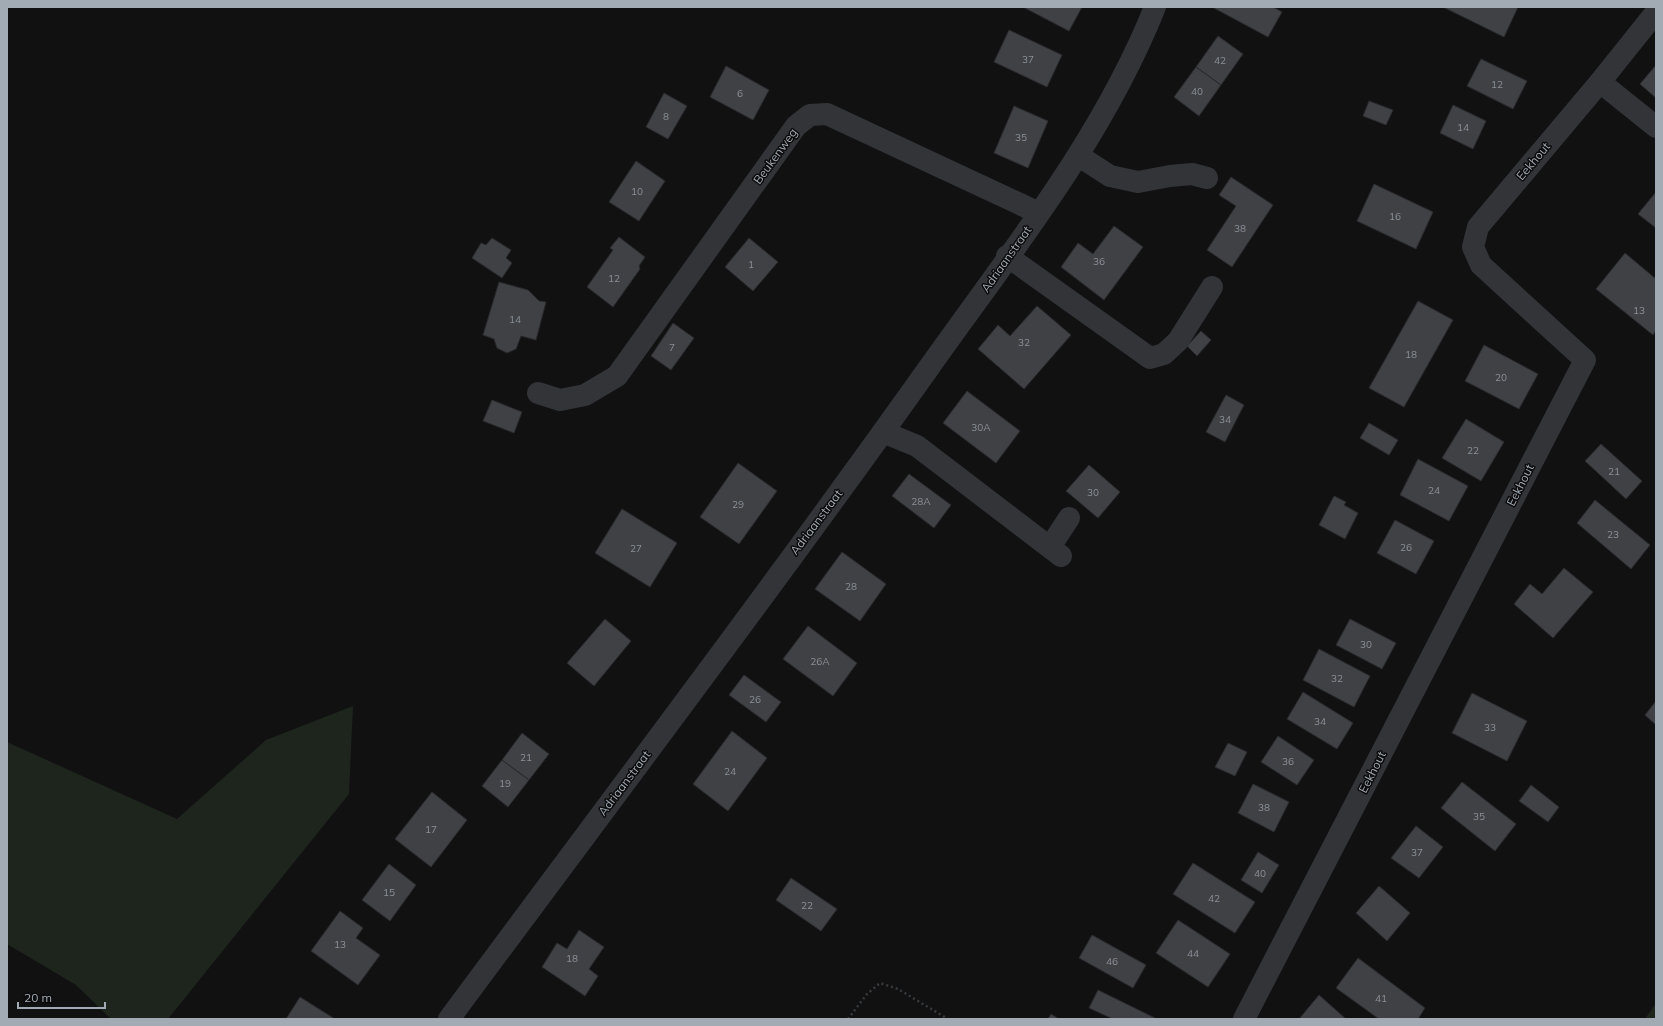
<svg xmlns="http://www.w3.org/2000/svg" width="1663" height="1026" font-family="Mulish,sans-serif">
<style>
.green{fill:#1d251d}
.building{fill:#404145;stroke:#2b2b2e}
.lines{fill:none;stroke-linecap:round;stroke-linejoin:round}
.path{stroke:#383b3e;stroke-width:2.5;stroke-dasharray:2 3;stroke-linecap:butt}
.minor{stroke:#323437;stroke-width:22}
.labels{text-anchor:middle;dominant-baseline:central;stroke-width:3;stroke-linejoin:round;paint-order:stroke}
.number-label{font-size:10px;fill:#8a9098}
.street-label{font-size:12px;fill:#a2aab3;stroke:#0c0c0d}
</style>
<rect width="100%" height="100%" fill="#111112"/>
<path class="green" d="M 353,706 L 349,794 L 168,1019 L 111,1019 L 76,985 L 7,944 L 7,742 L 177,819 L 266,740 Z
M 1656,1003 L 1656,1019 L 1645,1019 Z"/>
<path class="building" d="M 1023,7 L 1082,7 L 1069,31 Z
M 1212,7 L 1273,7 L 1282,12 L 1268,37 Z
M 1443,7 L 1518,7 L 1504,37 Z
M 1009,30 L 1062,55 L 1047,87 L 994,62 Z
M 1218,36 L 1243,54 L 1221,85 L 1196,67 Z
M 1481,59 L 1527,81 L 1513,109 L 1467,86 Z
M 1656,65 L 1656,98 L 1640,84 Z
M 726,66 L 769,90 L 753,120 L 710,97 Z
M 1196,67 L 1221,85 L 1199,116 L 1174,97 Z
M 664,93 L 687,106 L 668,139 L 646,127 Z
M 1369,101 L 1393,110 L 1386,125 L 1363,116 Z
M 1453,105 L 1486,121 L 1473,149 L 1440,133 Z
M 1014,106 L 1048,121 L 1028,168 L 994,153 Z
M 636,161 L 665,181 L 639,221 L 609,202 Z
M 1231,177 L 1273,205 L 1232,267 L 1207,250 L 1236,206 L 1219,195 Z
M 1374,184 L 1433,212 L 1416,249 L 1357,221 Z
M 1656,192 L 1656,228 L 1638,214 Z
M 1114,226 L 1143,247 L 1104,300 L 1061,267 L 1078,243 L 1093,254 Z
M 619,237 L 645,257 L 639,266 L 640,269 L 613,307 L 587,287 L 613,250 L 610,248 Z
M 492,238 L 511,250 L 506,258 L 512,263 L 502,278 L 472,258 L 481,243 L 486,245 Z
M 749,238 L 778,262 L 753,291 L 725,267 Z
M 1625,253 L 1656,279 L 1656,330 L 1653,335 L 1596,289 Z
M 499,282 L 528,290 L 539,301 L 546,302 L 536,340 L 521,336 L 516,349 L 507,353 L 497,348 L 494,339 L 483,335 Z
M 1418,301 L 1453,320 L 1404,407 L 1369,388 Z
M 1037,306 L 1071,335 L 1024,389 L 978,349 L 998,325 L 1010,336 Z
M 673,323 L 694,338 L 671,370 L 651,356 Z
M 1201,331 L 1211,340 L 1197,356 L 1187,346 Z
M 1484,345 L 1538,374 L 1519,409 L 1465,381 Z
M 967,391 L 1020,431 L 996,463 L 943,423 Z
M 1226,395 L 1244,405 L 1225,442 L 1206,432 Z
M 492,400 L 522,412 L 514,433 L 483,421 Z
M 1466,419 L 1504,442 L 1481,481 L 1442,458 Z
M 1369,423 L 1398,440 L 1389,455 L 1360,438 Z
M 1601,444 L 1642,481 L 1626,499 L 1585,461 Z
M 1418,459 L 1468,486 L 1449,521 L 1400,495 Z
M 738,463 L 777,491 L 739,544 L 700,517 Z
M 1089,465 L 1120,492 L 1098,518 L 1066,491 Z
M 909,474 L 951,505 L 934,528 L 892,496 Z
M 1334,496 L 1346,502 L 1344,505 L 1358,513 L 1345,539 L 1319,525 Z
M 1595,500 L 1650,545 L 1631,569 L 1577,523 Z
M 622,509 L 677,543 L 650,587 L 595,553 Z
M 1395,520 L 1434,541 L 1416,574 L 1377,553 Z
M 842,552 L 886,584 L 860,621 L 815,589 Z
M 1564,568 L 1593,592 L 1553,638 L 1514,604 L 1530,584 L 1542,594 Z
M 605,619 L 631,641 L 594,686 L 567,663 Z
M 1350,619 L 1396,643 L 1382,669 L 1336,645 Z
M 808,626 L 857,663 L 833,696 L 783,659 Z
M 1319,649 L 1370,676 L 1354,707 L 1303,680 Z
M 744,675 L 781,702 L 766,722 L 729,695 Z
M 1303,692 L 1353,723 L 1337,749 L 1287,719 Z
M 1472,693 L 1527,721 L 1507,761 L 1452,733 Z
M 1656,701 L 1656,725 L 1645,715 Z
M 732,731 L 767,758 L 728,811 L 693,784 Z
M 522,733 L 549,754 L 529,780 L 502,760 Z
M 1278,736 L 1314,760 L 1297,785 L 1261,762 Z
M 1228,743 L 1247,752 L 1235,776 L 1215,767 Z
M 502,760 L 529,780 L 508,807 L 482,786 Z
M 1462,782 L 1516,824 L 1495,851 L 1441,808 Z
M 1253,784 L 1289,802 L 1274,832 L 1238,813 Z
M 1531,785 L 1559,807 L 1548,822 L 1519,801 Z
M 432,792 L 467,820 L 431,867 L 395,839 Z
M 1416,826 L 1443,847 L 1419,878 L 1391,858 Z
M 1258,852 L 1279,865 L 1262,893 L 1241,880 Z
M 1193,863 L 1255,902 L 1235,933 L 1173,894 Z
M 389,864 L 416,885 L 390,921 L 362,900 Z
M 791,878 L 837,909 L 821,931 L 776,900 Z
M 1379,886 L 1410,913 L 1387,941 L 1356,913 Z
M 340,911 L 363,928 L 356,938 L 380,955 L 358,985 L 311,951 Z
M 1178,920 L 1230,954 L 1208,987 L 1156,953 Z
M 579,930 L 604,947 L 589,969 L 598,976 L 585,996 L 542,967 L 557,943 L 567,949 Z
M 1092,935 L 1146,965 L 1133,988 L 1079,958 Z
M 1358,958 L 1425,1008 L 1418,1019 L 1379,1019 L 1336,988 Z
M 1098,990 L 1157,1019 L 1113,1019 L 1089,1008 Z
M 1319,995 L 1346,1019 L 1299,1019 Z
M 300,997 L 335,1019 L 286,1019 Z
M 1051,1014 L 1059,1019 L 1048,1019 Z"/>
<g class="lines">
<path class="path" d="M 848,1019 L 867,994 L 880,983 L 898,989 L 948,1019"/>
<path class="minor" d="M 1600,82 L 1656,127
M 1079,156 L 1110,176 L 1138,182 L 1170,176 L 1192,174 L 1207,178
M 1007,256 L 1150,358 L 1164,354 L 1178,341 L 1212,287
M 538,393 L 560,400 L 585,395 L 617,376 L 796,126 L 810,115 L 827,114 L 1039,213
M 883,432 L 917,446 L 1061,556
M 1050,547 L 1069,518
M 449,1019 C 609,803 772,588 928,369 C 1010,253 1102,140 1155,7
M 1244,1019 L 1585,360 L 1481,265 L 1473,247 L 1478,227 L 1600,82 L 1656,12"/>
</g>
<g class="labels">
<g class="number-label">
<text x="1028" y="59">37</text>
<text x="1220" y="60">42</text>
<text x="1497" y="84">12</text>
<text x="1197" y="91">40</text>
<text x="740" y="93">6</text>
<text x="666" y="116">8</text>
<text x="1463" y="127">14</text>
<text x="1021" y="137">35</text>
<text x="637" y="191">10</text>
<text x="1395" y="216">16</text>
<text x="1240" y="228">38</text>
<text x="1099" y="261">36</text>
<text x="751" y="264">1</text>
<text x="614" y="278">12</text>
<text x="1639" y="310">13</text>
<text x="515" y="319">14</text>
<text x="1024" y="342">32</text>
<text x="672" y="347">7</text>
<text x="1411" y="354">18</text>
<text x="1501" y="377">20</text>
<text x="1225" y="419">34</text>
<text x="981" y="427">30A</text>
<text x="1473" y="450">22</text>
<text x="1614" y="471">21</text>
<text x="1434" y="490">24</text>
<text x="1093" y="492">30</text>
<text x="921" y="501">28A</text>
<text x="738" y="504">29</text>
<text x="1613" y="534">23</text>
<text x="1406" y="547">26</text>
<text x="636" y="548">27</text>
<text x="851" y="586">28</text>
<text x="1366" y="644">30</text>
<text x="820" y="661">26A</text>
<text x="1337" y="678">32</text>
<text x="755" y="699">26</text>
<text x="1320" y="721">34</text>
<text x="1490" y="727">33</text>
<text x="526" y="757">21</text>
<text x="1288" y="761">36</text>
<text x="730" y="771">24</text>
<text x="505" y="783">19</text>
<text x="1264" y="807">38</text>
<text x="1479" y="816">35</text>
<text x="431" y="829">17</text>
<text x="1417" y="852">37</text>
<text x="1260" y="873">40</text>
<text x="389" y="892">15</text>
<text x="1214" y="898">42</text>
<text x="807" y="905">22</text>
<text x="340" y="944">13</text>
<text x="1193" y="953">44</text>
<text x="572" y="958">18</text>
<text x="1112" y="961">46</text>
<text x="1381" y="998">41</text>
</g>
<g class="street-label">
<text transform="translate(775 156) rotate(-54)">Beukenweg</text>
<text transform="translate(1533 161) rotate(-50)">Eekhout</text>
<text transform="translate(1006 259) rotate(-55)">Adriaanstraat</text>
<text transform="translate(1520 485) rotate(-63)">Eekhout</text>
<text transform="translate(816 522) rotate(-53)">Adriaanstraat</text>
<text transform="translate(1372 772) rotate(-63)">Eekhout</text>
<text transform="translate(624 783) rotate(-53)">Adriaanstraat</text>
</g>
</g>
<rect width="1663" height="1026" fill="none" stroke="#a2aab3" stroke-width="16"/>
<path d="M18 1002v6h87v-6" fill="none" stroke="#a2aab3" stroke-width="2"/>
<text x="24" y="1002" font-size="12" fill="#a2aab3" stroke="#0c0c0d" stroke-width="3" paint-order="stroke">20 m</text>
</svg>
